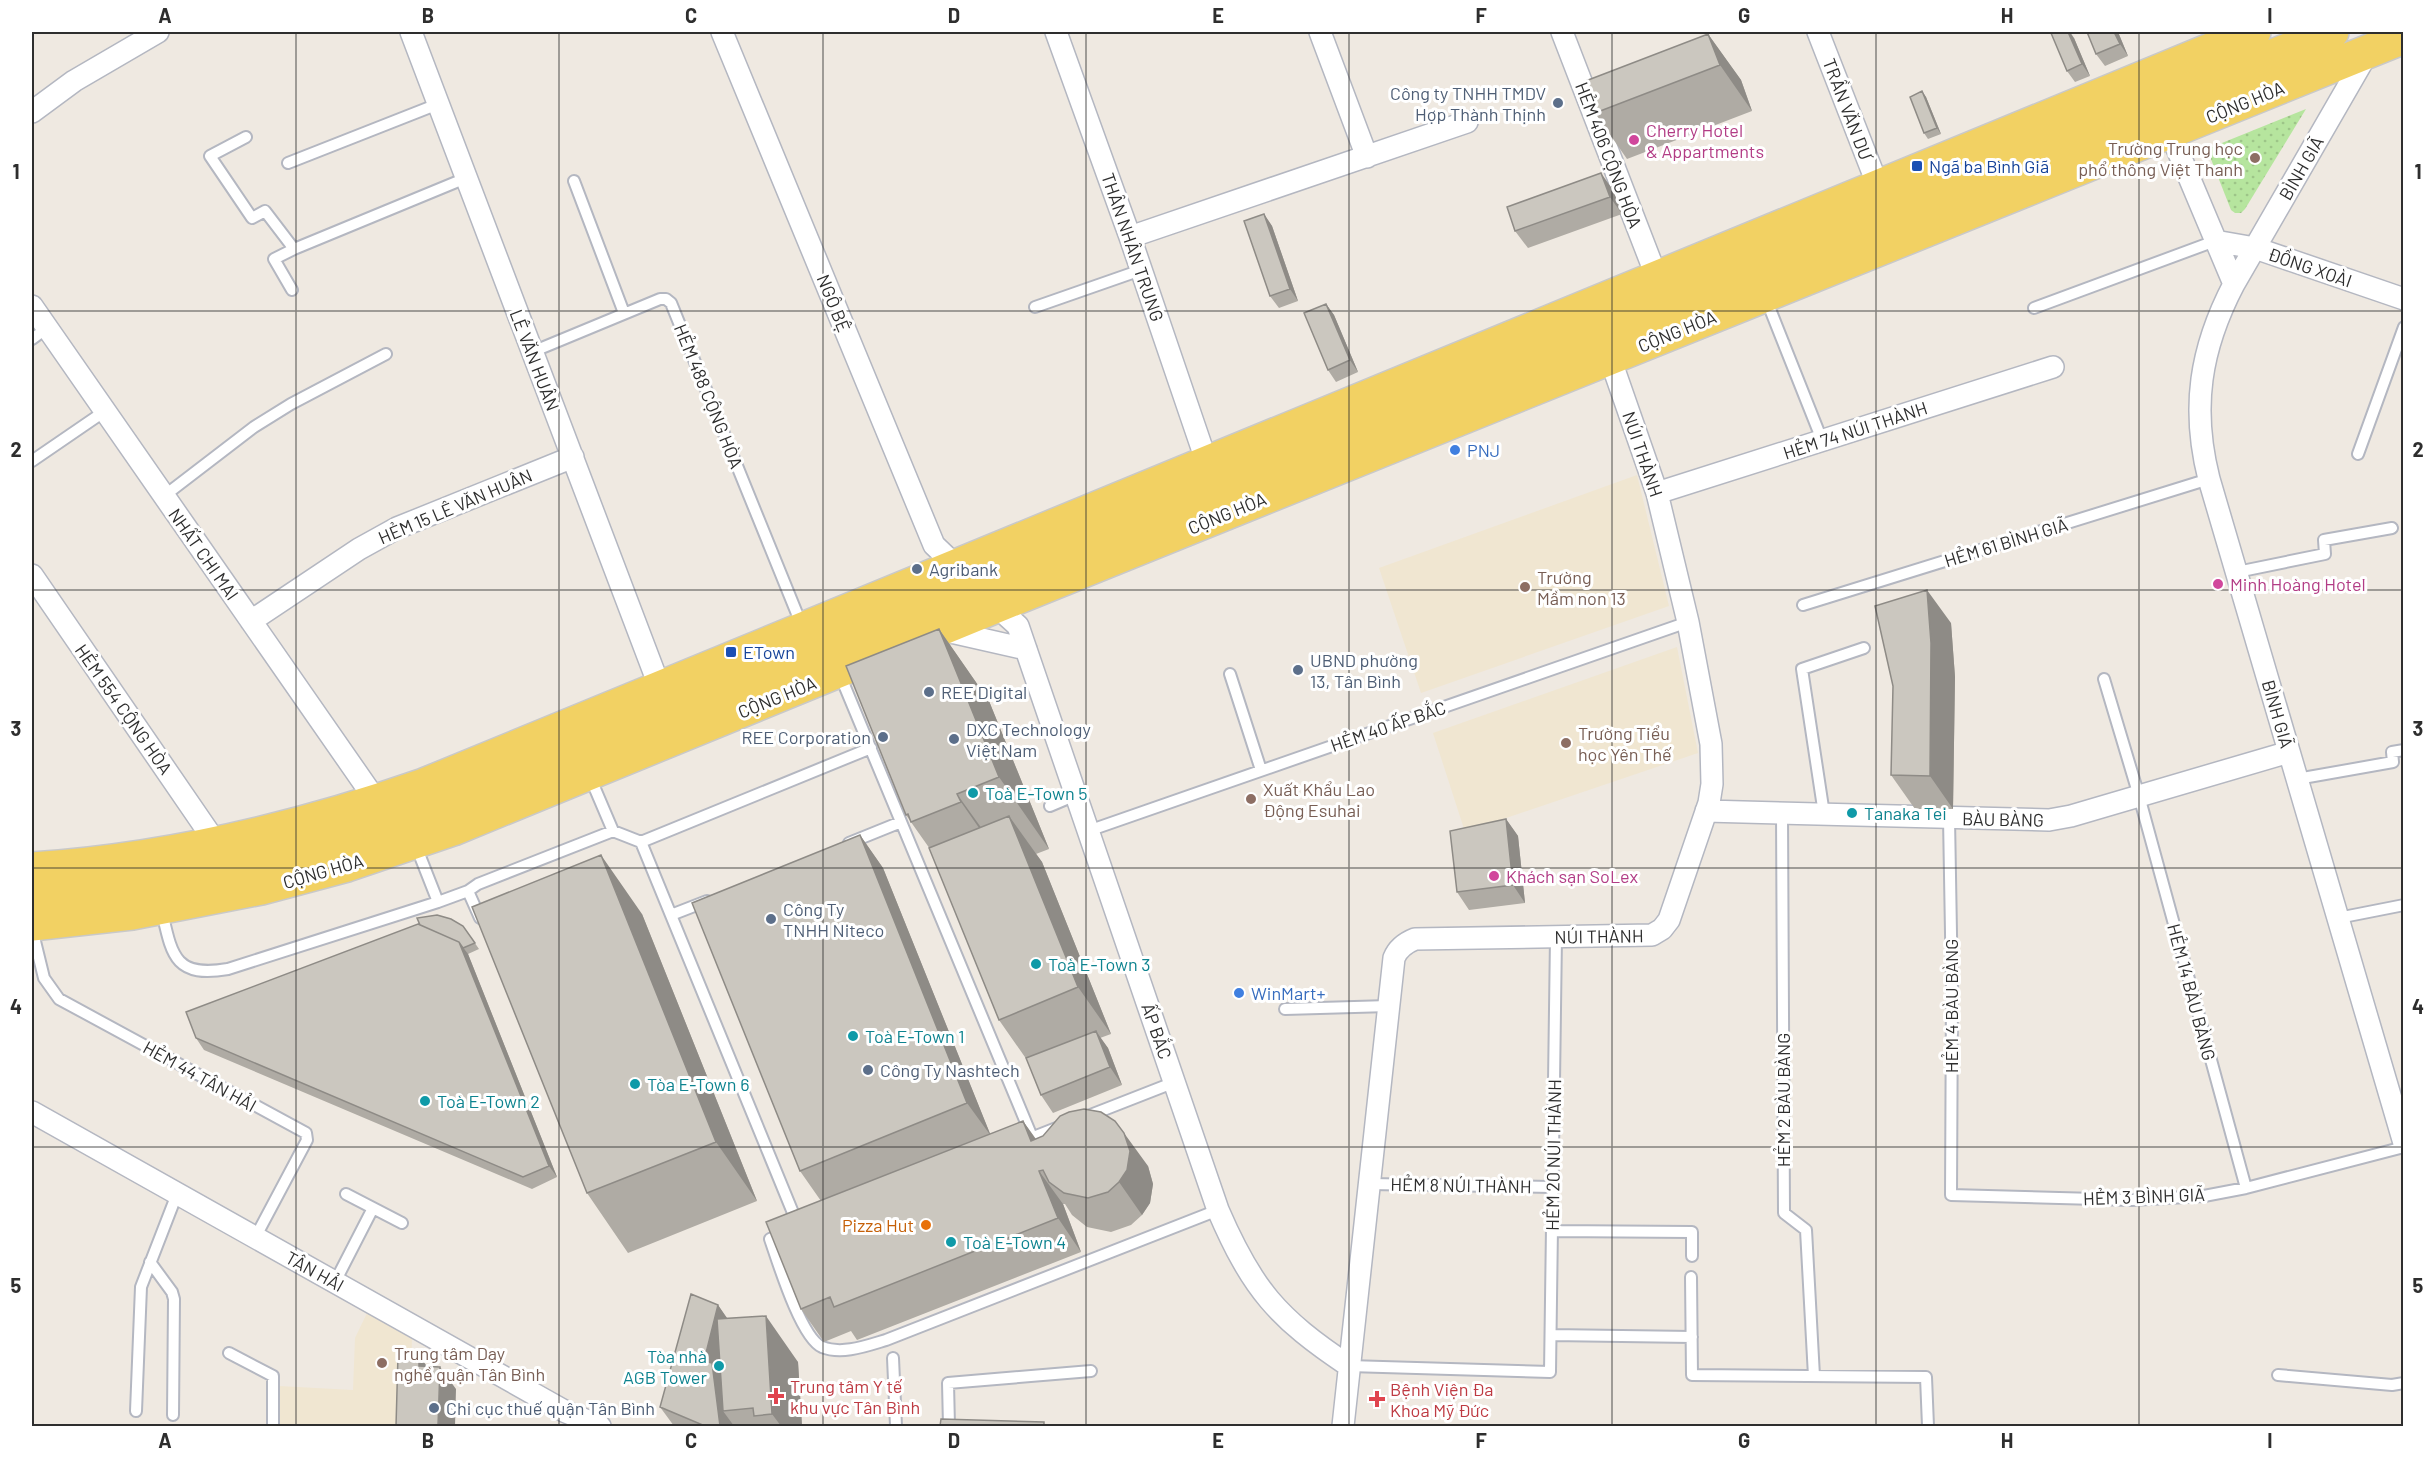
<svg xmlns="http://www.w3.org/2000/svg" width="2435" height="1458" font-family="Barlow,sans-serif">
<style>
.education{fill:#f0e6d1}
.park{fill:url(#park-dots)}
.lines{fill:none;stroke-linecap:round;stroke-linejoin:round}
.lane-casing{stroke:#b4b7c1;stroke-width:14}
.street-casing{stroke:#b4b7c1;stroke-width:24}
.primary-casing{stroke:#c9c9c9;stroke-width:36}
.lane{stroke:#fff;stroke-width:10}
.street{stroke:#fff;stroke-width:21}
.primary{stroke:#f2d163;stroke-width:33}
.wall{fill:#afaba4}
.shaded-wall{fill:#8e8b86}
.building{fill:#cbc7bf;stroke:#8e8b86;stroke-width:1.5}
.grid{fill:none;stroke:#2e2e2e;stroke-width:1.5;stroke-opacity:0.55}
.service-dot{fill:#5c6f8a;stroke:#fff;stroke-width:2}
.hotel-dot{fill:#d1479c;stroke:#fff;stroke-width:2}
.education-dot{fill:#8d6e63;stroke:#fff;stroke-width:2}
.transit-dot{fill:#1a4fb4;stroke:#fff;stroke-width:2}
.shop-dot{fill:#3f7fe0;stroke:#fff;stroke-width:2}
.culture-dot{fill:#0f9aa8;stroke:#fff;stroke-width:2}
.food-dot{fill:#e8710a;stroke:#fff;stroke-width:2}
.health-dot{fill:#e0444e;stroke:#fff;stroke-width:2}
.labels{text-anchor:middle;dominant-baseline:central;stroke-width:6;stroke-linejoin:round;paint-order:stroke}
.service-label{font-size:18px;fill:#4e5e75;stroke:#fff;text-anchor:start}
.street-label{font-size:18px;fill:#2e2e2e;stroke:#fff}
.hotel-label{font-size:18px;fill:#b23c85;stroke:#fff;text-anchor:start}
.education-label{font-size:18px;fill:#785e54;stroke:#fff;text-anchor:start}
.transit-label{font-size:18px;fill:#164399;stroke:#fff;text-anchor:start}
.shop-label{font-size:18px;fill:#366cbe;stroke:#fff;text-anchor:start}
.culture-label{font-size:18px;fill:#0d838f;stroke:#fff;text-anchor:start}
.food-label{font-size:18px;fill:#c56008;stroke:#fff;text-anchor:end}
.health-label{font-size:18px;fill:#be3a42;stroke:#fff;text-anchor:start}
.neatline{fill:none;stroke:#2e2e2e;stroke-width:2}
.grid-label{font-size:20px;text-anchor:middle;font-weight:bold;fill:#2e2e2e}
</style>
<defs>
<pattern id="park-dots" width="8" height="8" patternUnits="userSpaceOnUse" patternTransform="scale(1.5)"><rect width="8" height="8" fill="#b6e59e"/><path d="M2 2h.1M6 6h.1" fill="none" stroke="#9dc588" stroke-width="1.8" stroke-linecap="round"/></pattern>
</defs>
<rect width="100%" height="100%" fill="#efe9e1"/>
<path class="education" d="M 1637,475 L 1669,606 L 1421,693 L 1379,568 Z
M 1677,647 L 1698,753 L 1465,832 L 1433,733 Z
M 367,1313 L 412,1339 L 409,1426 L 278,1426 L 279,1386 L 353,1390 L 355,1338 Z"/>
<path class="park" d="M 2306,109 L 2245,209 L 2241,213 L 2235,213 L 2231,210 L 2207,149 Z"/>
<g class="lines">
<defs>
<path id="lane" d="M 246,137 L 210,156 L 252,218 L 265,211 L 294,249 L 466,178
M 288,163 L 438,104
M 574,181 L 624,313
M 292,290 L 274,259 L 294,249
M 1766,299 L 1822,440
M 1035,307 L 1141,270
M 2034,308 L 2215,241
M 32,339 L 47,328
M 532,352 L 660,299 L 666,299 L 671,303 L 802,626
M 2358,454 L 2404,327
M 32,461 L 105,411
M 164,496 L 254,427 L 291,404 L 386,354
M 2237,572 L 2325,554 L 2324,540 L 2392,528
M 1803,605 L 2209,479
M 1230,674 L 1261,770
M 840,675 L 1032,1137
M 2104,679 L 2139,796 L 2246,1188
M 590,777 L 613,831
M 2297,779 L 2393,762 L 2392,752 L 2404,750
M 1050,806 L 1076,795
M 1782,813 L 1784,1213 L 1806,1230 L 1814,1376
M 1824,814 L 1802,669 L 1864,648
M 1949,818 L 1952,991 L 1951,1195 L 2132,1200 L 2204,1196 L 2246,1188 L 2404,1147
M 1088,831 L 1688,622
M 641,842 L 798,1225
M 849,843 L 901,822
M 416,846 L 438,902
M 468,891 L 480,918
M 162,912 C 172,956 175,978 228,969 L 438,902 L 468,891 L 478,884 L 613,831 L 641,842 L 871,748
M 671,915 L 707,901
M 2338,918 L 2404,905
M 32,929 L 44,978 L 59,999 L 306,1133 L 307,1140 L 255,1238
M 1285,1009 L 1389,1006
M 1088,1116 L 1175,1082
M 1021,1142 L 1059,1127
M 1369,1184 L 1553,1187
M 346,1194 L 402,1223
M 1552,1231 L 1692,1232 L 1692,1256
M 785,1233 L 770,1239 C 778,1262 801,1338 822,1347 C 842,1355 866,1346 886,1340 L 1218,1210
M 150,1262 L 172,1292 L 174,1299 L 173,1415
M 1691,1277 L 1692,1375 L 1926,1377 L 1928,1426
M 335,1282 L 373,1208
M 1551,1335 L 1692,1337
M 229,1353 L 273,1376 L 273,1426
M 893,1358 L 896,1426
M 1349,1366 L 1550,1372 L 1556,937
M 2278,1375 L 2392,1385 L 2404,1383
M 136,1411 L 141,1287 L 177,1194
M 949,1426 L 948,1383 L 1091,1371"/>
<path id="street" d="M 411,32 L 660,688
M 722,32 L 934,545 L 956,566
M 1056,32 L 1130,237 L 1207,463
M 1320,32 L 1367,157
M 1562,32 L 1657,278
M 1818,32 L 1878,186
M 2368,52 L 2234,284 C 2200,349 2191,408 2209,479 L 2404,1143
M 32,112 L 74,81 L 158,32
M 2170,132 L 2234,284
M 1130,237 L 1467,122
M 2215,241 L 2255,248 L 2404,299
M 32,306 L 377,802
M 1657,493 L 2053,367
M 32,575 L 216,843
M 996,606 L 1018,626 L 1218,1210 C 1252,1289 1277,1318 1349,1366
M 251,621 L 359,549 L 397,528 L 573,457
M 942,630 L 1026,649
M 1706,811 L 2049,820 L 2071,816 L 2289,752
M 32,1112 L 566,1412 L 600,1426
M 1343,1426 L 1394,958 C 1398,948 1405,943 1415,939 L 1652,935 L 1662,929 L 1669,920 L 1709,803 L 1712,784 L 1711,744 L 1688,622 L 1657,493 L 1610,358"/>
<path id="primary" d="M 32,869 C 165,860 298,829 424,785 L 2254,32
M 32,896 C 171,888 312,853 443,805 L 1006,572 L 2332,32
M 32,924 L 132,913 L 261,888 L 347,865 L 453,829 L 1026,594 L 2404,37"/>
</defs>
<use href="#lane" class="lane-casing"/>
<use href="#street" class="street-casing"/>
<use href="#primary" class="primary-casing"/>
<use href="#lane" class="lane"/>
<use href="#street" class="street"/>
<use href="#primary" class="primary"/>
</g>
<path class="wall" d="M 2118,32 L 2128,56 L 2105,66 L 2096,54 Z
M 1708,34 L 1741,80 L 1752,111 L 1627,159 L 1595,113 Z
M 2074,38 L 2090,76 L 2075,82 L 2067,71 Z
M 1922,91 L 1926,97 L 1941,134 L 1928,139 L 1924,133 Z
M 1613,190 L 1622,214 L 1528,248 L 1515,231 Z
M 1264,214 L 1272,226 L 1298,301 L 1279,308 L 1270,296 Z
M 1326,304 L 1334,315 L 1358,372 L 1336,382 L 1328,370 Z
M 1951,623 L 1955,677 L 1953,809 L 1915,809 L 1891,775 Z
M 939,629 L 989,701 L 1049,849 L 1036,854 L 1042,862 L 1111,1034 L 1100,1038 L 1108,1048 L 1122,1085 L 1053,1113 L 1041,1095 L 1027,1060 L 999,1020 L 930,849 L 906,815 Z
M 1506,819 L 1518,836 L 1525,903 L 1469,910 L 1457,892 Z
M 860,835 L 883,868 L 990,1134 L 1023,1121 L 1036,1139 L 1148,1166 L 1153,1184 L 1150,1203 L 1142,1215 L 1131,1225 L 1111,1232 L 1087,1227 L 1072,1215 L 1065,1204 L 1063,1204 L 1081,1252 L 857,1340 L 851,1331 L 824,1342 L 801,1309 L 821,1201 L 800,1171 Z
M 642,914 L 757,1201 L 628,1253 L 587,1193 Z
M 420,925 L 463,926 L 479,949 L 468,954 L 557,1177 L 532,1189 L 204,1050 L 196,1038 Z
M 718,1305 L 727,1319 L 798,1362 L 802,1426 L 674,1426 L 660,1407 Z"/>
<path class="shaded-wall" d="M 2068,32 L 2070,32 L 2074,38 L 2090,76 L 2082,64 Z
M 2114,32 L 2118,32 L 2128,56 L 2120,44 Z
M 1708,34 L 1741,80 L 1752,111 L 1720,65 Z
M 1922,91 L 1926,97 L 1941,134 L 1937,128 Z
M 1601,173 L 1613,190 L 1622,214 L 1610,197 Z
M 1264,214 L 1272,226 L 1298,301 L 1290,289 Z
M 1326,304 L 1334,315 L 1358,372 L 1350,360 Z
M 1927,590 L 1951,623 L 1955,677 L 1953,809 L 1930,776 Z
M 939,629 L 989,701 L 1049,849 L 999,777 Z
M 957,794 L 1008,865 L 1011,874 L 961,802 Z
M 1009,816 L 1042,862 L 1111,1034 L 1078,987 Z
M 1506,819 L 1518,836 L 1525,903 L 1513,885 Z
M 860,835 L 883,868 L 991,1136 L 967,1103 Z
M 601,855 L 642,914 L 757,1201 L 716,1142 Z
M 459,942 L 468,954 L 557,1177 L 549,1166 Z
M 1096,1031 L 1108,1048 L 1122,1085 L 1110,1067 Z
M 1023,1121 L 1046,1154 L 1031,1141 Z
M 1124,1133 L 1148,1166 L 1153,1184 L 1150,1203 L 1142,1215 L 1119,1182 Z
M 1039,1171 L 1063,1204 L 1081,1252 L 1058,1218 Z
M 718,1305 L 741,1338 L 723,1411 L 734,1426 L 720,1426 L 704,1361 Z
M 766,1316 L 798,1362 L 802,1426 L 781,1426 L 772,1414 Z
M 419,1355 L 435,1378 L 419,1366 Z
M 440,1367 L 456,1389 L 455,1426 L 438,1426 Z"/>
<path class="building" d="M 2054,32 L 2068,32 L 2082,64 L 2067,71 L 2051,33 Z
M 2087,32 L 2114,32 L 2120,44 L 2096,54 Z
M 1708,34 L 1720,65 L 1595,113 L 1583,82 Z
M 1922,91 L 1937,128 L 1924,133 L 1910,97 Z
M 1601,173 L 1610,197 L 1515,231 L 1507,207 Z
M 1264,214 L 1290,289 L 1270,296 L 1244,221 Z
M 1326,304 L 1350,360 L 1328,370 L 1304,313 Z
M 1927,590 L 1931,643 L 1930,776 L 1891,775 L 1893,686 L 1875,606 Z
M 939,629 L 999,777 L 957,794 L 961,802 L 911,822 L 908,814 L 906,815 L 846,666 Z
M 1009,816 L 1078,987 L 999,1020 L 929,848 Z
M 1506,819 L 1513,885 L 1457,892 L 1450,831 Z
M 860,835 L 967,1103 L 800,1171 L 692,903 Z
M 601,855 L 716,1142 L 587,1193 L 472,907 Z
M 437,915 L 451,919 L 463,926 L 475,943 L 463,948 L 459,942 L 420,925 L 417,918 Z
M 418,924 L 459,942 L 549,1166 L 523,1177 L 196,1038 L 186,1012 Z
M 1096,1031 L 1110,1067 L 1041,1095 L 1026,1058 Z
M 1084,1109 L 1101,1112 L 1115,1121 L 1124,1133 L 1130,1151 L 1127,1170 L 1119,1182 L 1108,1192 L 1088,1198 L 1064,1193 L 1049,1182 L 1043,1170 L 1039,1171 L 1058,1218 L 834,1307 L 830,1297 L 801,1309 L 766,1222 L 1023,1121 L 1031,1141 L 1043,1136 L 1060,1116 L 1069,1112 Z
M 691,1294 L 718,1305 L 704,1361 L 712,1363 L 720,1426 L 705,1426 L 660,1407 Z
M 766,1316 L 772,1414 L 754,1416 L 753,1408 L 723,1411 L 717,1319 Z
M 398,1355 L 419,1355 L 419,1366 L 440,1367 L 438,1426 L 396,1426 Z
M 941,1419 L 1044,1422 L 1044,1426 L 940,1426 Z"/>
<path class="grid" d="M 296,32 L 296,1426M 559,32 L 559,1426M 823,32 L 823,1426M 1086,32 L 1086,1426M 1349,32 L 1349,1426M 1612,32 L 1612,1426M 1876,32 L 1876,1426M 2139,32 L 2139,1426M 32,311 L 2404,311M 32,590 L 2404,590M 32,868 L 2404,868M 32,1147 L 2404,1147"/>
<g class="service-dot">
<circle cx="1558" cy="103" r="6"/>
<circle cx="917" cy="569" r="6"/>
<circle cx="1298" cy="670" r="6"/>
<circle cx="929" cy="692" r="6"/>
<circle cx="883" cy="737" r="6"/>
<circle cx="954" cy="739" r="6"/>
<circle cx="771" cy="919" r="6"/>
<circle cx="868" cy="1070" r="6"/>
<circle cx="434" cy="1408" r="6"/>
</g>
<g class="hotel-dot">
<circle cx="1634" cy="140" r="6"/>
<circle cx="2218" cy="584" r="6"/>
<circle cx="1494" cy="876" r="6"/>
</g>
<g class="education-dot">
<circle cx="2255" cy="158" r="6"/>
<circle cx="1525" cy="587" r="6"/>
<circle cx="1566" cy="743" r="6"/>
<circle cx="1251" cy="799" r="6"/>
<circle cx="382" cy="1363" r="6"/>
</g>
<g class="transit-dot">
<rect x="1911" y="160" width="12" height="12" rx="3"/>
<rect x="725" y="646" width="12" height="12" rx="3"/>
</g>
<g class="shop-dot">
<circle cx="1455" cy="450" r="6"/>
<circle cx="1239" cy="993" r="6"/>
</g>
<g class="culture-dot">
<circle cx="973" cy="793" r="6"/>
<circle cx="1852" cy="813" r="6"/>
<circle cx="1036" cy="964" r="6"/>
<circle cx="853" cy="1036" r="6"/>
<circle cx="635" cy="1084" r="6"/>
<circle cx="425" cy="1101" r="6"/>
<circle cx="951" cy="1242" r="6"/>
<circle cx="719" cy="1366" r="6"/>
</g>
<circle class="food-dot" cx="926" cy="1225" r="6"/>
<g class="health-dot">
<path d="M773 1387h6v6h6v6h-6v6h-6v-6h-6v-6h6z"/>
<path d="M1374 1390h6v6h6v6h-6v6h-6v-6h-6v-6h6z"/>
</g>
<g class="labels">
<g class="service-label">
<text x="1546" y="93" text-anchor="end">Công ty TNHH TMDV<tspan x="1546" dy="21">Hợp Thành Thịnh</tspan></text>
<text x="929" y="569">Agribank</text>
<text x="1310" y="660">UBND phường<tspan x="1310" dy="21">13, Tân Bình</tspan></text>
<text x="941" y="692">REE Digital</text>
<text x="966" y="729">DXC Technology<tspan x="966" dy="21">Việt Nam</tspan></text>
<text x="871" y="737" text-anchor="end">REE Corporation</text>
<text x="783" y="909">Công Ty<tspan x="783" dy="21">TNHH Niteco</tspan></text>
<text x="880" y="1070">Công Ty Nashtech</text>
<text x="446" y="1408">Chi cục thuế quận Tân Bình</text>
</g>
<g class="street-label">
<text transform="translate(2245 102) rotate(-22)">CỘNG HÒA</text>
<text transform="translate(1848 109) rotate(69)">TRẦN VĂN DƯ</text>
<text transform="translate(1609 155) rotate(69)">HẺM 406 CỘNG HÒA</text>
<text transform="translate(2301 168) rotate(-60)">BÌNH GIÃ</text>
<text transform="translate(1133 247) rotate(71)">THÂN NHÂN TRUNG</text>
<text transform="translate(2310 267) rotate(19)">ĐỒNG XOÀI</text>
<text transform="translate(834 303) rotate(68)">NGÔ BỆ</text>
<text transform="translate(1677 331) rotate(-22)">CỘNG HÒA</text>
<text transform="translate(535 360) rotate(69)">LÊ VĂN HUÂN</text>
<text transform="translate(709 396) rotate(68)">HẺM 488 CỘNG HÒA</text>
<text transform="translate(1855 430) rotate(-18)">HẺM 74 NÚI THÀNH</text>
<text transform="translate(1643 454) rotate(71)">NÚI THÀNH</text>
<text transform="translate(455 506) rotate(-23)">HẺM 15 LÊ VĂN HUÂN</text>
<text transform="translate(1227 513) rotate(-22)">CỘNG HÒA</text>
<text transform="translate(2006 542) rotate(-17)">HẺM 61 BÌNH GIÃ</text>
<text transform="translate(204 554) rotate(55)">NHẤT CHI MAI</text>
<text transform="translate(777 697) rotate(-22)">CỘNG HÒA</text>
<text transform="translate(124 709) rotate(55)">HẺM 554 CỘNG HÒA</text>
<text transform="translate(2278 714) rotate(74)">BÌNH GIÃ</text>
<text transform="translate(1388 726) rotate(-19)">HẺM 40 ẤP BẮC</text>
<text transform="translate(2003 819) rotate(1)">BÀU BÀNG</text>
<text transform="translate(323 871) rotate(-16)">CỘNG HÒA</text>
<text transform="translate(1599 936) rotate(-1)">NÚI THÀNH</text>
<text transform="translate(2192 992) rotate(75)">HẺM 14 BÀU BÀNG</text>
<text transform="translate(1951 1006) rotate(-90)">HẺM 4 BÀU BÀNG</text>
<text transform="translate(1157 1031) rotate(71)">ẤP BẮC</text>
<text transform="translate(200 1076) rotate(29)">HẺM 44 TÂN HẢI</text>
<text transform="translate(1783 1100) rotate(-90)">HẺM 2 BÀU BÀNG</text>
<text transform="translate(1553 1155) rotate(-89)">HẺM 20 NÚI THÀNH</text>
<text transform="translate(1461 1185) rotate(1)">HẺM 8 NÚI THÀNH</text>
<text transform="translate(2144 1196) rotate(-2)">HẺM 3 BÌNH GIÃ</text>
<text transform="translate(315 1271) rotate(29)">TÂN HẢI</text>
</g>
<g class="hotel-label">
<text x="1646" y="130">Cherry Hotel<tspan x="1646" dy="21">&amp; Appartments</tspan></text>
<text x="2230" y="584">Minh Hoàng Hotel</text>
<text x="1506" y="876">Khách sạn SoLex</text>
</g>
<g class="education-label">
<text x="2243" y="148" text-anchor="end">Trường Trung học<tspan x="2243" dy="21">phổ thông Việt Thanh</tspan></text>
<text x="1537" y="577">Trường<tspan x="1537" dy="21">Mầm non 13</tspan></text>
<text x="1578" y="733">Trường Tiểu<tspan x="1578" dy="21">học Yên Thế</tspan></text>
<text x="1263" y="789">Xuất Khẩu Lao<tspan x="1263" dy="21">Động Esuhai</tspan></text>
<text x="394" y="1353">Trung tâm Dạy<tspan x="394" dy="21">nghề quận Tân Bình</tspan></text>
</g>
<g class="transit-label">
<text x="1929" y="166">Ngã ba Bình Giã</text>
<text x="743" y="652">ETown</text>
</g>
<g class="shop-label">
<text x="1467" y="450">PNJ</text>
<text x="1251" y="993">WinMart+</text>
</g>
<g class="culture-label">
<text x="985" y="793">Toà E-Town 5</text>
<text x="1864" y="813">Tanaka Tei</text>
<text x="1048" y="964">Toà E-Town 3</text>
<text x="865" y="1036">Toà E-Town 1</text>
<text x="647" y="1084">Tòa E-Town 6</text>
<text x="437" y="1101">Toà E-Town 2</text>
<text x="963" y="1242">Toà E-Town 4</text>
<text x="707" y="1356" text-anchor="end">Tòa nhà<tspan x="707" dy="21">AGB Tower</tspan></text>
</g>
<g class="food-label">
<text x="914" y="1225">Pizza Hut</text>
</g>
<g class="health-label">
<text x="790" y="1386">Trung tâm Y tế<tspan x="790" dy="21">khu vực Tân Bình</tspan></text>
<text x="1390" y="1389">Bệnh Viện Đa<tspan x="1390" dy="21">Khoa Mỹ Đức</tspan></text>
</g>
</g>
<rect width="2435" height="1458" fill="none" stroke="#ffffff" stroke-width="66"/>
<rect x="33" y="33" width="2369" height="1392" class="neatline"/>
<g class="grid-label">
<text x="165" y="23">A</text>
<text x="428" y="23">B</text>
<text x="691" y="23">C</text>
<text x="954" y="23">D</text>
<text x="1218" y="23">E</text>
<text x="1481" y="23">F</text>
<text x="1744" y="23">G</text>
<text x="2007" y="23">H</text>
<text x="2270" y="23">I</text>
<text x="16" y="179">1</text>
<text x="2418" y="179">1</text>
<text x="16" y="457">2</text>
<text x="2418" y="457">2</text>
<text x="16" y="736">3</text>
<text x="2418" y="736">3</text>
<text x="16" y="1014">4</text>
<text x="2418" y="1014">4</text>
<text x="16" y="1293">5</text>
<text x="2418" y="1293">5</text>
<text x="165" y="1448">A</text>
<text x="428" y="1448">B</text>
<text x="691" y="1448">C</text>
<text x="954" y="1448">D</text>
<text x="1218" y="1448">E</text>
<text x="1481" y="1448">F</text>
<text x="1744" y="1448">G</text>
<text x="2007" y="1448">H</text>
<text x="2270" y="1448">I</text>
</g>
</svg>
